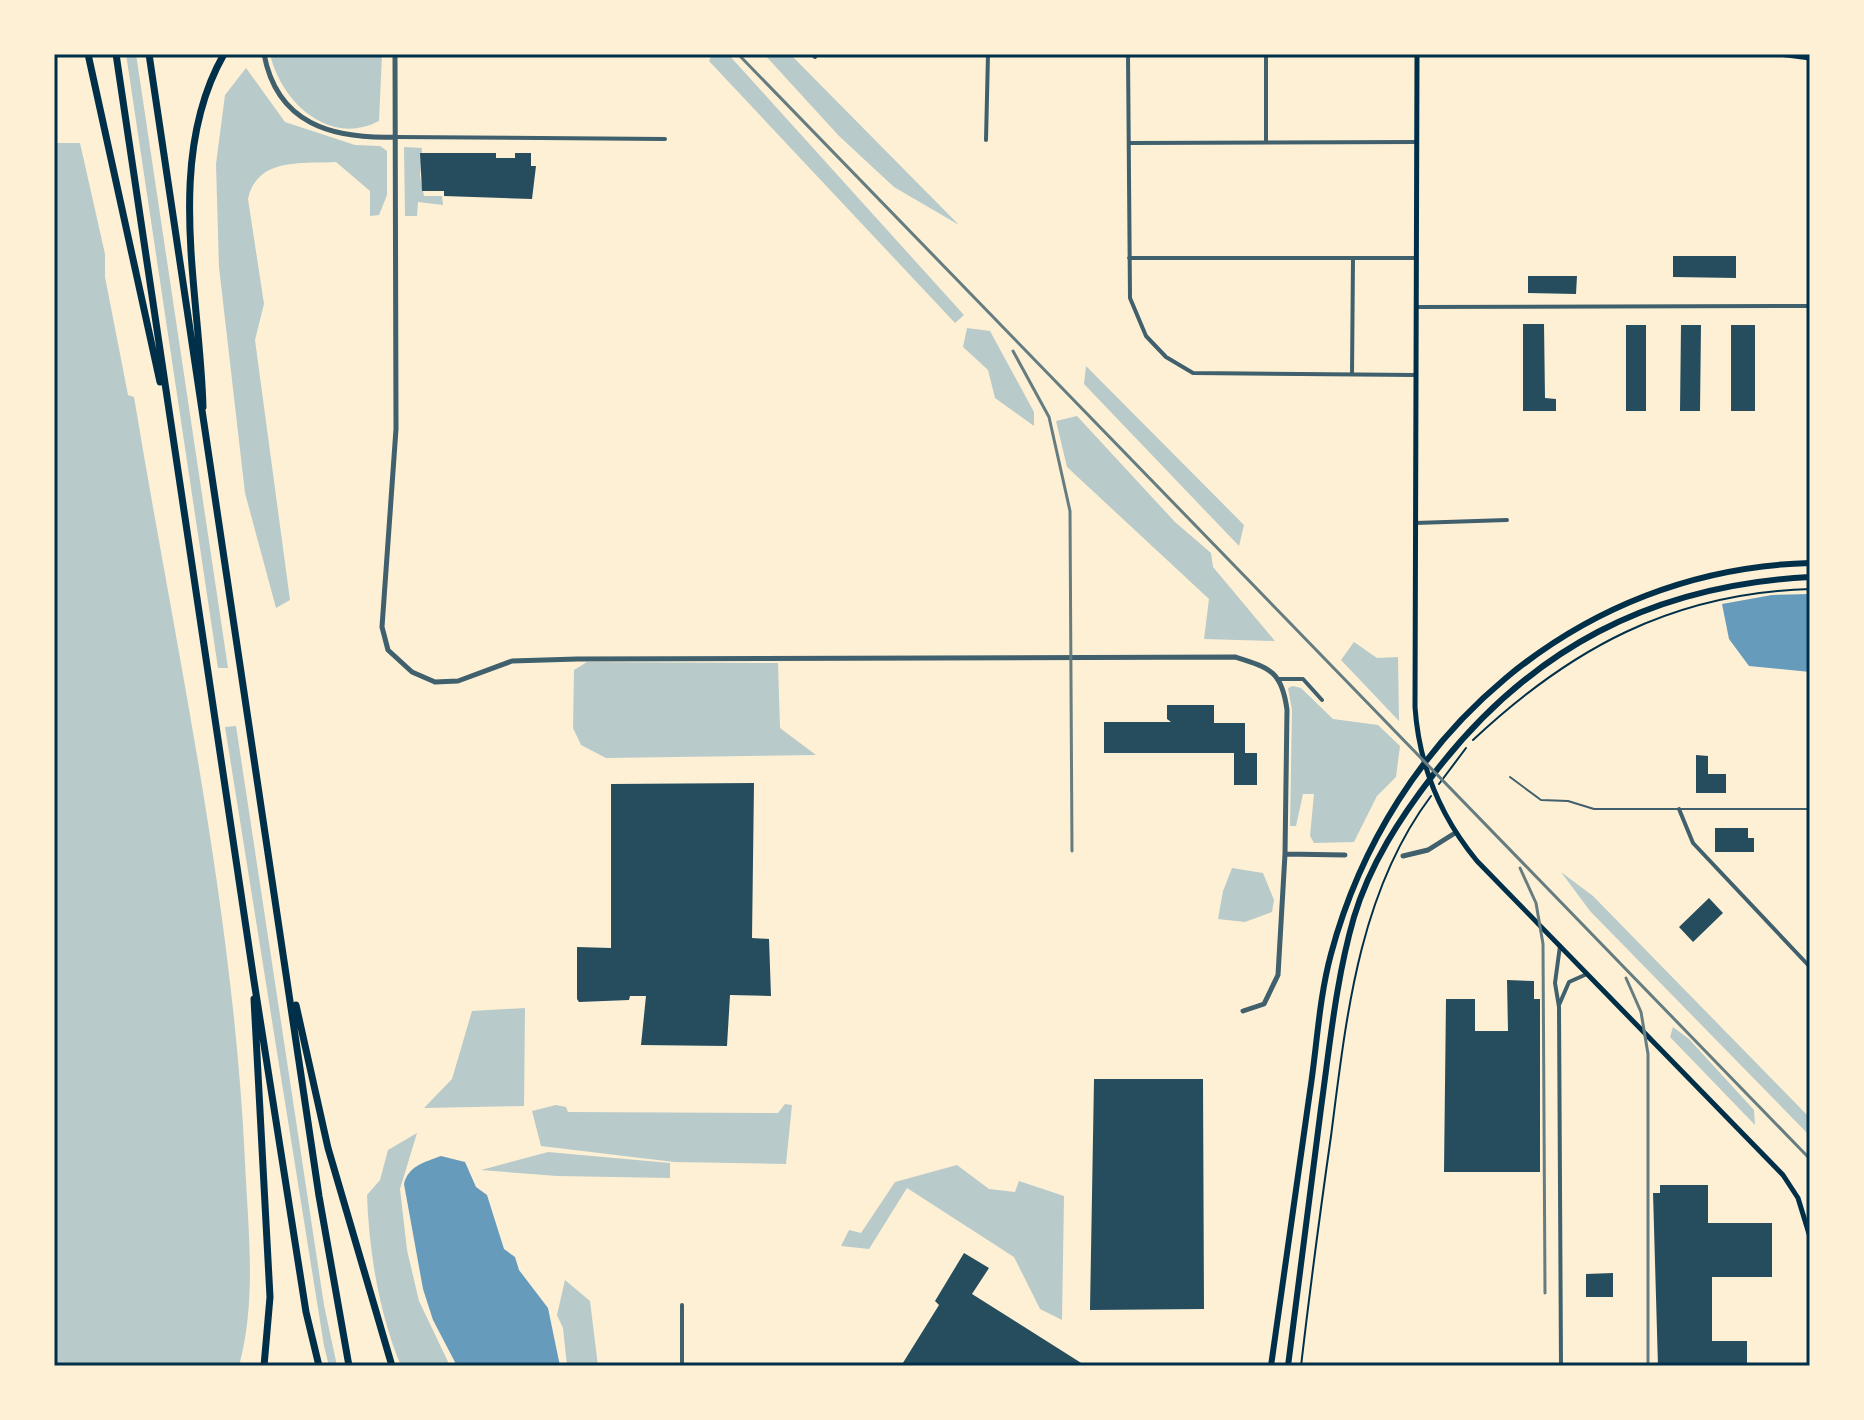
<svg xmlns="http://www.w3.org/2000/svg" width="1864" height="1420" font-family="Mulish,sans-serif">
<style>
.green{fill:#b9caca}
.water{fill:#669bbc}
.building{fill:#264d5e}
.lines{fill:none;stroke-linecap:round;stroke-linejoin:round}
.path{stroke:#003049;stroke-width:2}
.service{stroke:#3f606c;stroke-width:2}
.minor{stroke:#3f606c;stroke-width:4}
.tertiary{stroke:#3f606c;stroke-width:5}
.secondary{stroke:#003049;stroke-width:5}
.primary{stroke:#003049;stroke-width:6}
.motorway{stroke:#003049;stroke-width:7}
.rail{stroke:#657d81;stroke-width:3}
.neatline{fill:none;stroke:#003049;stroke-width:3}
</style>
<rect width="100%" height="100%" fill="#fdf0d5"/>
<path class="green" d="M 126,54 L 136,54 L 228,668 L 218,668 Z
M 270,54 L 382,54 L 379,121 C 329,147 281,102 270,54 Z
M 712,54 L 728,54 L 964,315 L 955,323 L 709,61 Z
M 764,54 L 790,54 L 959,225 L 894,187 L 839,136 Z
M 246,68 L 285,122 L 355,145 L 380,146 L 387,151 L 387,195 L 379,215 L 370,216 L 370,191 L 336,162 C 302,164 257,157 248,199 L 264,304 L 255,340 L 290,600 L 276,608 L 245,493 L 219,267 L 216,164 L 225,95 Z
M 54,143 L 80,143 L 105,254 L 105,277 L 128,395 L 134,397 C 176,651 233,904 245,1162 C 248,1229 257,1300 239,1366 L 54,1366 Z
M 404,147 L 422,148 L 420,176 L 424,196 L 442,196 L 443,205 L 418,202 L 417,216 L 405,216 Z
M 967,328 L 990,331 L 1034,412 L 1034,426 L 995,398 L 988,370 L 963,347 Z
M 1086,366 L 1244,525 L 1239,546 L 1084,384 Z
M 1077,416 L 1175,522 L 1211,553 L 1213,567 L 1275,641 L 1204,639 L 1209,599 L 1067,467 L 1056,421 Z
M 1354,642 L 1377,658 L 1398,657 L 1399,721 L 1341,660 Z
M 587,662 L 778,663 L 780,728 L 816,755 L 606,758 L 581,745 L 573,728 L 574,670 Z
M 1293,686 L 1301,688 L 1333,719 L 1378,725 L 1400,746 L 1396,777 L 1377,796 L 1354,842 L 1314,843 L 1310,836 L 1314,794 L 1303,794 L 1296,826 L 1290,826 L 1292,710 L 1288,688 Z
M 236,726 L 324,1305 L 337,1366 L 329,1366 L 324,1346 L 225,727 Z
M 1232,868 L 1263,873 L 1274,900 L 1272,912 L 1245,922 L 1218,919 L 1223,891 Z
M 1561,872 L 1593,896 L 1810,1118 L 1810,1136 L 1590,911 Z
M 525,1008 L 524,1106 L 424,1108 L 452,1079 L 472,1011 Z
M 1673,1027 L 1689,1039 L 1754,1110 L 1755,1125 L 1670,1037 Z
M 785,1104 L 792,1105 L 786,1164 L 674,1162 L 541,1146 L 532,1111 L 556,1105 L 566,1107 L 568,1112 L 778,1113 Z
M 417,1133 L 400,1189 L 407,1250 L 419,1301 L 450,1366 L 401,1366 C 379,1313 369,1252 367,1195 L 380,1180 L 388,1150 Z
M 548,1152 L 670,1163 L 670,1178 L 557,1176 L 481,1170 Z
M 957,1165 L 989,1189 L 1015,1192 L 1019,1181 L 1064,1196 L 1062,1320 L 1040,1309 L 1014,1257 L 907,1188 L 869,1249 L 841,1246 L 849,1230 L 861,1233 L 895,1182 Z
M 565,1280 L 590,1301 L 598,1366 L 567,1366 L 563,1328 L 557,1315 Z"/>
<path class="water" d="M 1810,594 L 1810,672 L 1749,666 L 1729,639 L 1722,604 L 1772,595 Z
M 441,1156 L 465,1162 L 476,1187 L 487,1195 L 504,1249 L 515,1257 L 519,1270 L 548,1308 L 560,1366 L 457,1366 L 433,1320 L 423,1289 L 404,1184 C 408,1166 425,1162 441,1156 Z"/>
<path class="building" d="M 420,153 L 496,153 L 496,158 L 515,158 L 515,153 L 531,153 L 531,166 L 536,166 L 532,199 L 444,196 L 444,191 L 422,191 Z
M 1673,256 L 1736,256 L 1736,278 L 1673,277 Z
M 1528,276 L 1577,276 L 1576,294 L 1528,293 Z
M 1523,324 L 1544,324 L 1545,398 L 1556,399 L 1556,411 L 1523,411 Z
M 1626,325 L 1646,325 L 1646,411 L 1626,411 Z
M 1681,325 L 1701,325 L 1700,411 L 1680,411 Z
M 1731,325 L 1755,325 L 1755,411 L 1731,411 Z
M 1167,705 L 1214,705 L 1214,723 L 1245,723 L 1245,753 L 1257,753 L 1257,785 L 1234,785 L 1234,753 L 1104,753 L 1104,722 L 1171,722 L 1167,719 Z
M 1696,755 L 1708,756 L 1708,774 L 1726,774 L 1726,793 L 1696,793 Z
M 754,783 L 752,938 L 769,939 L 771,996 L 730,995 L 727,1046 L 641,1045 L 646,996 L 630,996 L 629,1000 L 579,1002 L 577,999 L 577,947 L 611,948 L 611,784 Z
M 1715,828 L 1748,828 L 1748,838 L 1754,838 L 1754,852 L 1715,852 Z
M 1709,898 L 1723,913 L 1693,942 L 1679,927 Z
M 1507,980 L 1534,981 L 1534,999 L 1540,999 L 1540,1172 L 1444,1172 L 1446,999 L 1475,999 L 1475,1031 L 1508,1031 Z
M 1094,1079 L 1203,1079 L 1204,1309 L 1090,1310 Z
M 1660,1185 L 1708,1185 L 1708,1223 L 1772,1223 L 1772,1277 L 1712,1277 L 1712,1341 L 1747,1341 L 1747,1366 L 1658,1366 L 1653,1193 L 1660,1193 Z
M 964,1253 L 989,1268 L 972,1294 L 1086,1366 L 901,1366 L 939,1305 L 935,1301 Z
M 1613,1273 L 1613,1297 L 1586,1297 L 1586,1274 Z"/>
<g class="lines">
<path class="path" d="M 1473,740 C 1571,648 1673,593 1810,589
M 1439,784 L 1466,748
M 1301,1366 C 1310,1289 1320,1213 1331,1136 C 1346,1020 1358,893 1431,796"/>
<path class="service" d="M 1510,777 L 1541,800 L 1568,801 L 1594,809 L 1810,809"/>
<path class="minor" d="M 812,54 L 815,57
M 1128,54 L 1130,298 L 1146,336 L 1166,357 L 1193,373 L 1415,375
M 396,137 L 665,139
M 986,140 L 988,54
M 1266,142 L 1266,54
M 1129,143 L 1417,142
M 1129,258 L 1416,258
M 1416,307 L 1810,306
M 1352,374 L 1353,258
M 1415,523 L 1507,520
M 1277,679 L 1303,679 L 1322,700
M 1679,809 L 1693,843 L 1810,967
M 1560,946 L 1555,983 L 1559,1007 L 1561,1366
M 1559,1005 L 1569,982 L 1587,974
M 682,1366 L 682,1305"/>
<path class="tertiary" d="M 264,54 C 277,124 332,139 395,137
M 395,54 L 396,429 L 382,627 L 388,650 L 412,672 L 435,682 L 458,681 L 512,661 L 577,659 L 1235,657 C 1270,668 1282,671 1287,710 L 1285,854 L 1278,975 L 1264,1004 L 1243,1011
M 1285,854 L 1345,855
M 1403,856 L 1428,850 L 1455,833"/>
<path class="secondary" d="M 1417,54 L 1415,707 C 1419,766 1440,816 1477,861 L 1783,1175 L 1798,1198 L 1810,1237
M 1779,54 L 1810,58"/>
<path class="primary" d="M 1271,1366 C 1284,1274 1297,1183 1310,1091 C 1317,1046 1319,998 1331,954 C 1390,734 1578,569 1810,563
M 1288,1366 C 1299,1280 1310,1194 1321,1108 C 1330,1044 1336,979 1354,917 C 1370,864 1400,818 1433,775 C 1529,649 1652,585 1810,577"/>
<path class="motorway" d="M 88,54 L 160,382
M 116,54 L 254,981 L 306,1312 L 319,1366
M 149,54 L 319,1196 L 349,1366
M 203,407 C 200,293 164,159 224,54
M 254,999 L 270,1297 L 264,1366
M 296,1005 L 328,1148 L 392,1366"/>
<path class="rail" d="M 738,54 L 1810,1159
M 1013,351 L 1049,417 L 1070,511 L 1072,851
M 1520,868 L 1536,903 L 1543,944 L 1545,1293
M 1626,978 L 1641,1012 L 1648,1054 L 1648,1366"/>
</g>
<rect width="1864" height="1420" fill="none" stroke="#fdf0d5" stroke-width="112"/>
<rect x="56" y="56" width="1752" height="1308" class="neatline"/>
</svg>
